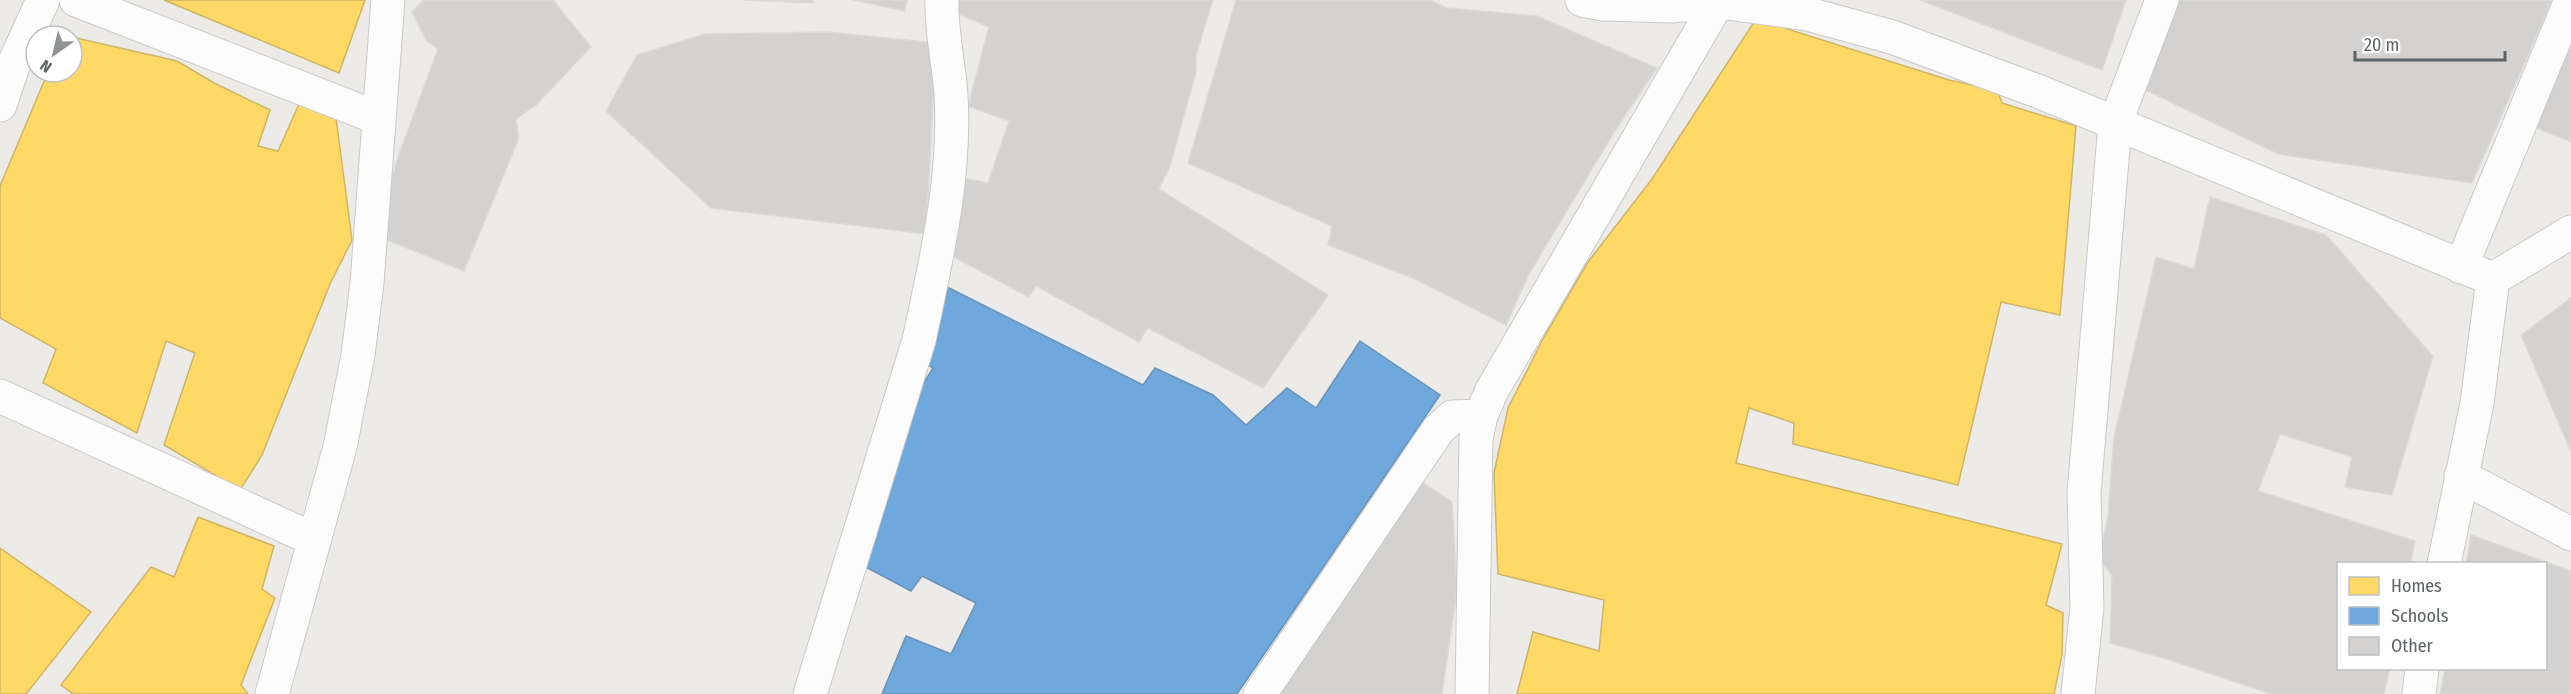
<svg xmlns="http://www.w3.org/2000/svg" width="2571" height="694" font-family="'Fira Sans Condensed',sans-serif">
<style>
.homes{fill:#ffd966;stroke:#ceb566;stroke-width:1.5}
.schools{fill:#6fa8dc;stroke:#6a93b8;stroke-width:1.5}
.building{fill:#d3d2d1;stroke:#dcdad7;stroke-width:1.5}
.lines{fill:none;stroke-linecap:round;stroke-linejoin:round}
.street-casing{stroke:#c9c9c8;stroke-width:35}
.street{stroke:#fcfcfc;stroke-width:33}
</style>
<rect width="100%" height="100%" fill="#edebe8"/>
<path class="homes" d="M 164,0 L 365,0 L 339,73 Z
M 1756,19 L 1949,80 L 1997,90 L 2002,103 L 2076,126 L 2060,315 L 2001,302 L 1958,485 L 1793,444 L 1794,423 L 1749,408 L 1736,463 L 2062,544 L 2046,605 L 2063,613 L 2062,655 L 2054,694 L 1517,694 L 1533,632 L 1599,651 L 1604,600 L 1498,574 L 1494,473 L 1508,408 L 1544,337 L 1588,262 L 1652,179 Z
M 72,37 L 177,61 L 214,83 L 270,110 L 258,146 L 278,151 L 299,104 L 336,118 L 352,240 L 330,284 L 262,455 L 240,490 L 164,445 L 195,353 L 166,341 L 137,433 L 43,383 L 56,349 L 0,318 L 0,186 L 48,72 L 72,72 Z
M 198,517 L 274,546 L 262,589 L 275,598 L 241,685 L 248,694 L 73,694 L 61,685 L 151,567 L 174,577 Z
M 0,548 L 91,612 L 26,694 L 0,694 Z"/>
<path class="schools" d="M 949,288 L 1143,385 L 1155,368 L 1213,395 L 1246,425 L 1287,388 L 1316,408 L 1360,341 L 1440,395 L 1237,694 L 882,694 L 906,636 L 951,654 L 976,603 L 922,576 L 911,591 L 856,562 L 906,412 L 933,368 L 923,362 Z"/>
<path class="building" d="M 424,0 L 553,0 L 591,47 L 536,105 L 516,119 L 519,138 L 464,271 L 375,235 L 398,157 L 438,49 L 426,40 L 412,12 Z
M 743,0 L 813,0 L 813,3 Z
M 853,0 L 907,0 L 905,11 Z
M 957,0 L 1213,0 L 1196,55 L 1196,72 L 1170,166 L 1159,189 L 1328,295 L 1263,388 L 1148,328 L 1139,342 L 1036,286 L 1029,297 L 952,256 L 962,178 L 988,183 L 1009,121 L 968,106 L 989,27 L 954,12 Z
M 1236,0 L 1430,0 L 1447,8 L 1537,16 L 1657,68 L 1613,134 L 1529,274 L 1506,325 L 1415,279 L 1328,245 L 1332,226 L 1188,163 Z
M 1920,0 L 2126,0 L 2102,70 Z
M 2179,0 L 2552,0 L 2472,183 L 2278,154 L 2146,90 Z
M 828,32 L 936,43 L 926,234 L 711,208 L 606,111 L 637,55 L 705,34 Z
M 2571,46 L 2571,142 L 2534,127 Z
M 2210,197 L 2326,235 L 2433,356 L 2392,495 L 2345,487 L 2352,457 L 2280,434 L 2258,491 L 2415,541 L 2411,564 L 2338,564 L 2338,668 L 2390,668 L 2384,694 L 2271,694 L 2173,661 L 2110,643 L 2112,575 L 2099,559 L 2108,516 L 2114,437 L 2156,257 L 2194,269 Z
M 2571,298 L 2571,452 L 2521,335 Z
M 1419,480 L 1452,502 L 1457,591 L 1442,694 L 1277,694 Z
M 2471,535 L 2571,571 L 2571,694 L 2440,694 L 2445,668 L 2546,668 L 2546,564 L 2466,564 Z"/>
<g class="lines">
<defs>
<path id="street" d="M 76,0 L 378,118
M 1582,0 L 1603,4 L 1671,6 L 1720,2 L 1808,14 L 1892,37 L 2040,92 L 2493,279 L 2571,232
M 0,105 L 13,66 L 43,0
M 2461,267 L 2571,0
M 0,396 L 313,539
M 2461,476 L 2571,534
M 2444,564 L 2477,403 L 2493,279
M 272,694 L 340,447 L 358,355 L 367,283 L 388,0
M 810,694 L 919,340 C 936,260 956,178 951,95 C 949,63 941,33 942,0
M 1260,694 L 1438,430 L 1452,417 L 1481,416
M 1472,694 L 1476,438 L 1481,416 L 1491,392 L 1719,0
M 2078,694 L 2087,607 L 2084,493 L 2115,124 L 2162,0
M 2419,694 L 2422,668"/>
</defs>
<use href="#street" class="street-casing"/>
<use href="#street" class="street"/>
</g>
<rect x="2337" y="562" width="210" height="108" fill="#ffffff" stroke="#bec0c1" stroke-width="1.5"/>
<rect x="2349" y="577" width="30" height="18" fill="#ffd966" stroke="#bec0c1" stroke-width="1.5"/>
<text x="2391" y="592" font-size="18" fill="#5d6265">Homes</text>
<rect x="2349" y="607" width="30" height="18" fill="#6fa8dc" stroke="#bec0c1" stroke-width="1.5"/>
<text x="2391" y="622" font-size="18" fill="#5d6265">Schools</text>
<rect x="2349" y="637" width="30" height="18" fill="#d3d2d1" stroke="#bec0c1" stroke-width="1.5"/>
<text x="2391" y="652" font-size="18" fill="#5d6265">Other</text>
<g transform="translate(54 54) rotate(214)"><circle r="28" fill="#ffffff" stroke="#bec0c1" stroke-width="1.5"/>
<path d="M0-4.5L10 22L0 15L-10 22Z" fill="#8f9293"/>
<text y="-9" font-size="16" font-weight="bold" text-anchor="middle" fill="#5d6265">N</text>
</g>
<path d="M2355 51v9h150v-9" fill="none" stroke="#5d6265" stroke-width="3"/>
<text x="2364" y="51" font-size="18" fill="#5d6265" stroke="#ffffff" stroke-width="4.5" paint-order="stroke">20 m</text>
</svg>
